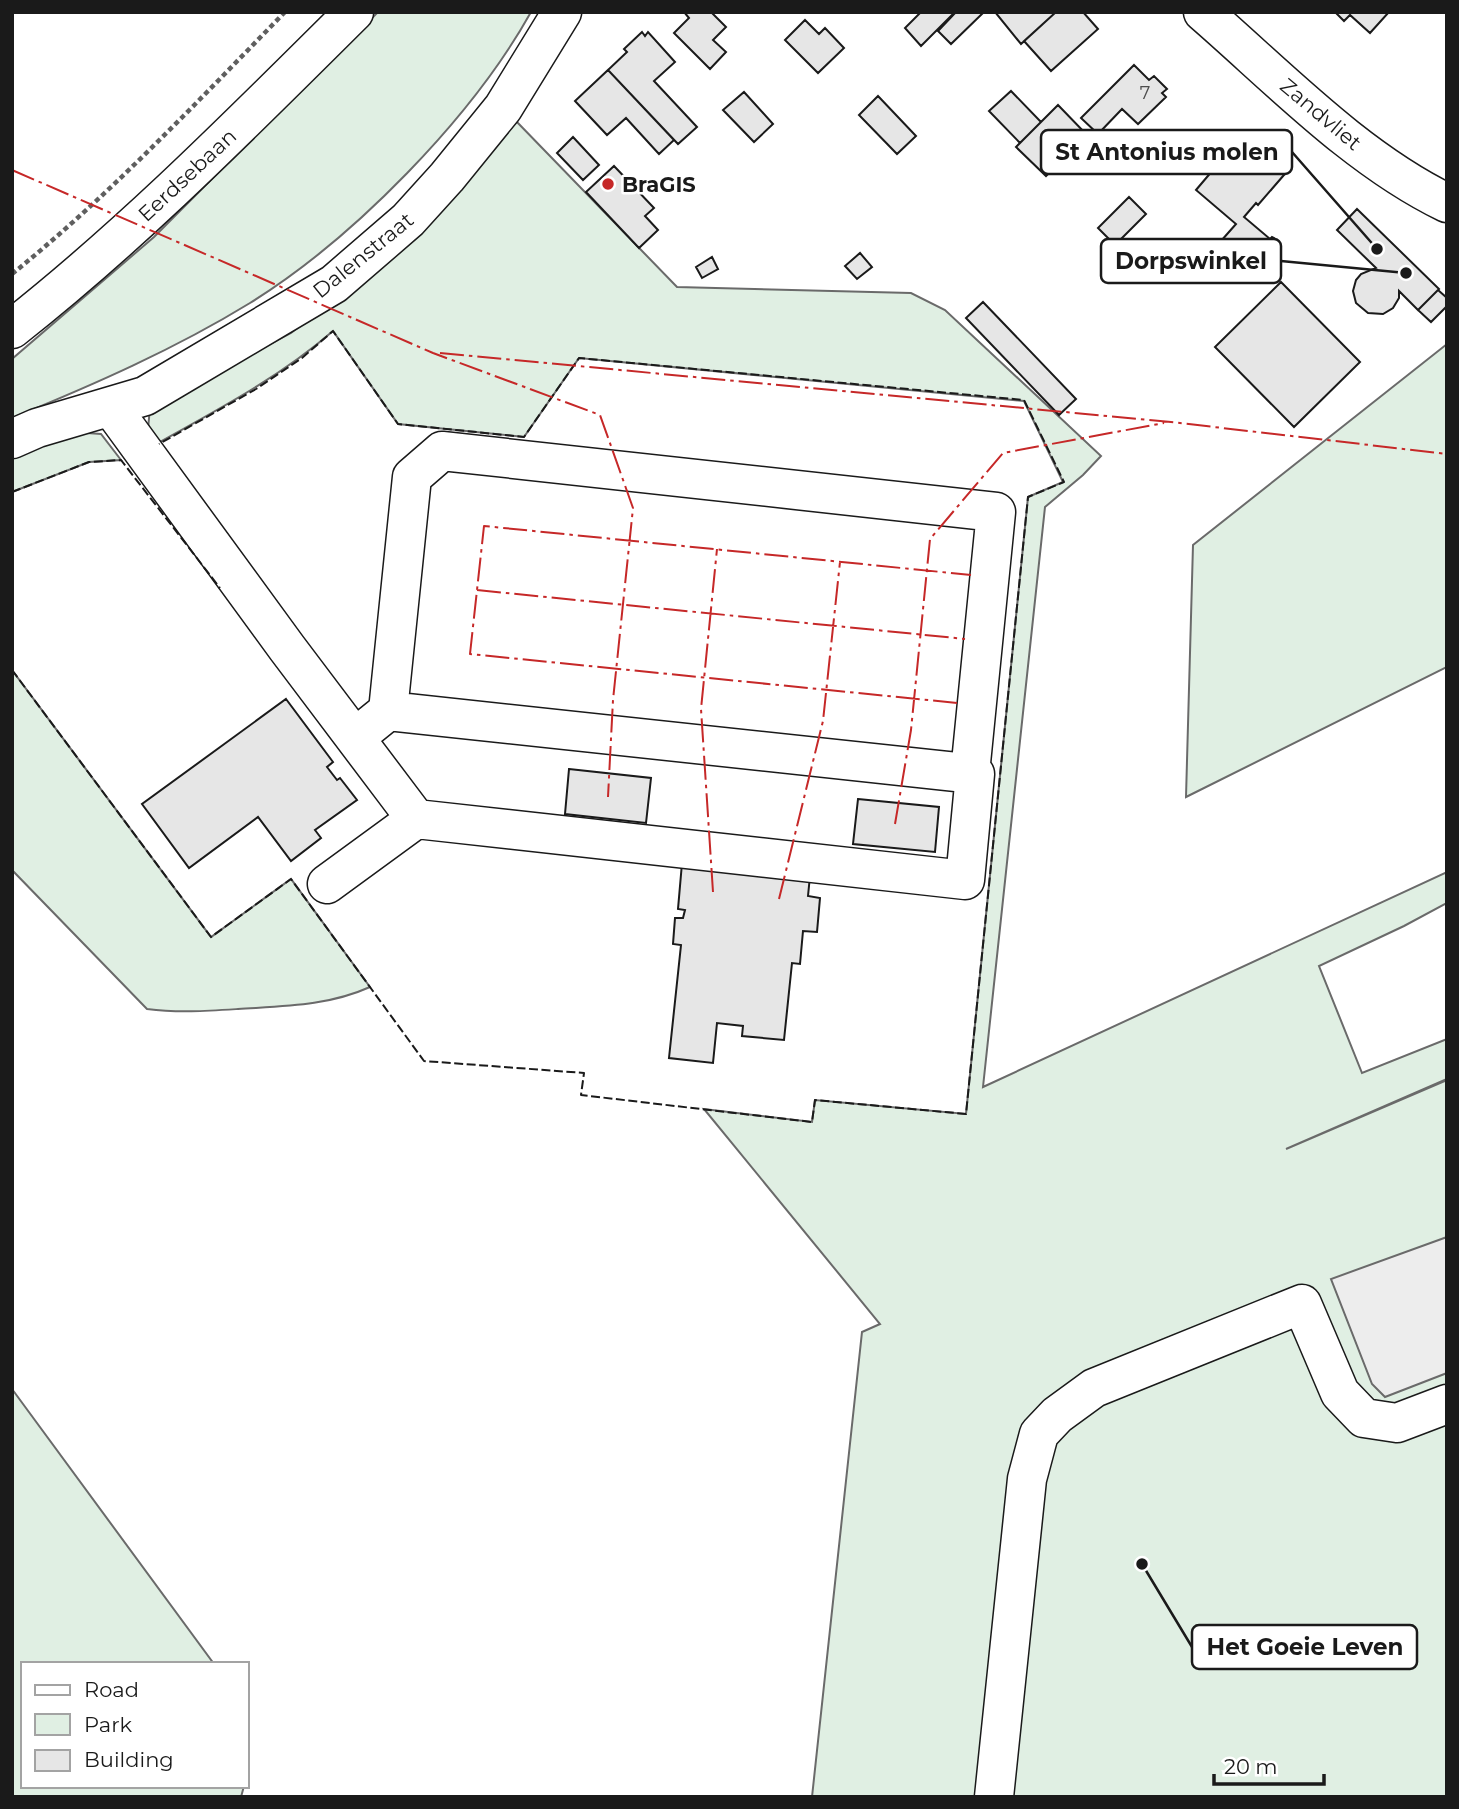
<svg xmlns="http://www.w3.org/2000/svg" width="1459" height="1809" font-family="Montserrat,sans-serif">
<style>
.green{fill:#e0efe3;stroke:#6a6a6a;stroke-width:2}
.parking{fill:#ededed;stroke:#6a6a6a;stroke-width:2}
.building{fill:#e6e6e6;stroke:#1a1a1a;stroke-width:2}
.lines{fill:none;stroke-linecap:round;stroke-linejoin:round}
.minor-casing{stroke:#1a1a1a;stroke-width:41}
.major-casing{stroke:#1a1a1a;stroke-width:41}
.path{stroke:#5f5f5f;stroke-width:4.5;stroke-dasharray:5 3.5;stroke-linecap:butt}
.minor{stroke:#fff;stroke-width:38}
.major{stroke:#fff;stroke-width:38}
.fence{stroke:#1a1a1a;stroke-width:2;stroke-dasharray:9 3.5;stroke-linecap:butt}
.power{stroke:#c62828;stroke-width:2;stroke-dasharray:24 5 3.5 5;stroke-linecap:butt}
.poi-dot{fill:#c62828;stroke:#fff;stroke-width:2.5}
.labels{text-anchor:middle;dominant-baseline:central;stroke-width:5;stroke-linejoin:round;paint-order:stroke}
.number-label{font-size:18px;fill:#4d4d4d}
.street-label{font-size:21px;fill:#1a1a1a;stroke:#fff}
.poi-label{font-size:21px;font-weight:bold;fill:#1a1a1a;stroke:#fff;text-anchor:start}
.leader{fill:none;stroke:#1a1a1a;stroke-width:2.5}
.callout-dot{fill:#1a1a1a;stroke:#fff;stroke-width:2.5}
.callout{fill:#fff;stroke:#1a1a1a;stroke-width:2.5}
.callout-label{font-size:23px;text-anchor:middle;font-weight:bold;fill:#1a1a1a}
</style>
<rect width="100%" height="100%" fill="#fff"/>
<path class="green" d="M 378,12 L 531,12 C 472,118 353,239 250,303 C 175,349 93,385 12,418 L 12,359 L 154,237 Z
M 516,121 L 677,287 L 911,293 L 945,310 L 1101,456 L 1083,475 L 1045,507 L 983,1087 L 1447,872 L 1447,903 L 1404,926 L 1319,966 L 1362,1073 L 1447,1039 L 1447,1079 L 1286,1149 L 1447,1080 L 1447,1797 L 812,1797 L 862,1332 L 880,1324 L 704,1109 L 812,1122 L 815,1100 L 966,1114 L 1028,497 L 1063,482 L 1024,401 L 579,358 L 524,437 L 398,424 L 333,331 C 280,377 219,409 158,443 L 148,429 L 150,408 L 291,333 L 367,276 Z
M 1447,344 L 1447,667 L 1186,797 L 1193,545 Z
M 73,432 L 101,434 L 121,460 L 89,462 L 12,492 L 12,457 Z
M 12,670 L 211,937 L 291,879 L 370,987 C 328,1006 284,1006 238,1009 C 207,1011 178,1013 147,1009 L 12,870 Z
M 12,1389 L 214,1664 L 23,1664 L 23,1786 L 244,1786 L 241,1797 L 12,1797 Z"/>
<path class="parking" d="M 1447,1237 L 1447,1373 L 1385,1397 L 1372,1384 L 1331,1279 Z"/>
<path class="building" d="M 684,12 L 711,12 L 726,27 L 713,40 L 726,52 L 710,69 L 674,33 L 689,18 Z
M 921,12 L 955,12 L 921,46 L 905,28 Z
M 956,12 L 984,12 L 951,44 L 938,31 Z
M 995,12 L 1056,12 L 1021,44 Z
M 1056,12 L 1083,12 L 1098,29 L 1051,71 L 1024,41 Z
M 1335,12 L 1389,12 L 1370,33 L 1350,15 L 1344,21 Z
M 805,20 L 819,34 L 825,28 L 844,48 L 818,73 L 785,40 Z
M 642,32 L 645,36 L 648,32 L 675,62 L 654,81 L 697,127 L 678,144 L 608,70 L 627,52 L 624,49 Z
M 1134,65 L 1149,80 L 1154,76 L 1167,89 L 1162,93 L 1166,97 L 1138,124 L 1122,109 L 1098,134 L 1081,118 Z
M 608,70 L 674,140 L 659,154 L 626,118 L 607,135 L 575,101 Z
M 1011,91 L 1041,122 L 1020,143 L 989,111 Z
M 744,92 L 773,124 L 754,142 L 723,110 Z
M 878,96 L 916,136 L 897,154 L 859,115 Z
M 1058,105 L 1087,135 L 1046,176 L 1016,147 Z
M 1246,131 L 1290,168 L 1258,205 L 1256,203 L 1244,217 L 1270,239 L 1272,237 L 1274,238 L 1248,268 L 1246,266 L 1248,264 L 1221,241 L 1236,224 L 1196,190 Z
M 573,137 L 599,165 L 583,180 L 557,153 Z
M 614,166 L 654,208 L 645,216 L 658,230 L 639,248 L 586,192 Z
M 1129,197 L 1146,214 L 1115,245 L 1098,228 Z
M 1357,209 L 1439,289 L 1418,310 L 1399,291 L 1399,298 L 1393,308 L 1383,314 L 1368,313 L 1356,303 L 1353,291 L 1356,280 L 1361,274 L 1376,268 L 1337,230 Z
M 860,253 L 872,267 L 857,279 L 845,266 Z
M 712,257 L 718,269 L 702,278 L 696,267 Z
M 1281,282 L 1360,362 L 1294,427 L 1215,347 Z
M 1438,290 L 1447,298 L 1447,306 L 1431,322 L 1418,310 Z
M 983,302 L 1076,399 L 1059,415 L 966,318 Z
M 286,699 L 333,762 L 327,767 L 337,780 L 340,778 L 357,800 L 315,830 L 321,838 L 291,861 L 258,817 L 189,868 L 142,804 Z
M 569,769 L 651,778 L 646,823 L 565,814 Z
M 858,799 L 939,807 L 935,852 L 853,844 Z
M 682,863 L 810,876 L 808,896 L 820,898 L 817,932 L 803,931 L 800,964 L 792,963 L 784,1040 L 742,1036 L 743,1026 L 717,1023 L 713,1063 L 669,1058 L 681,945 L 673,944 L 675,918 L 683,918 L 685,910 L 678,909 Z"/>
<g class="lines">
<defs>
<path id="minor" d="M 1203,12 C 1279,78 1356,159 1447,203
M 111,407 L 287,648 L 416,819 L 965,880 L 975,774 L 388,711
M 12,439 L 37,428 L 145,396 L 334,284 L 408,220 L 447,177 L 503,108 L 562,12
M 367,728 L 388,711 L 412,477 L 442,451 L 996,512 L 970,773
M 327,884 L 416,819
M 994,1797 L 1027,1479 L 1039,1434 L 1057,1415 L 1094,1388 L 1302,1304 L 1340,1393 L 1364,1418 L 1397,1423 L 1447,1404"/>
<path id="major" d="M 12,329 C 134,233 244,121 354,12"/>
</defs>
<use href="#minor" class="minor-casing"/>
<use href="#major" class="major-casing"/>
<path class="path" d="M 12,274 C 110,195 197,102 285,12"/>
<use href="#minor" class="minor"/>
<use href="#major" class="major"/>
<path class="fence" d="M 12,492 L 89,462 L 121,460 L 220,588
M 12,670 L 211,937 L 291,879 L 424,1061 L 584,1073 L 581,1095 L 812,1122 L 815,1100 L 966,1114 L 1028,497 L 1064,482 L 1024,400 L 579,358 L 524,437 L 398,424 L 333,331 L 302,358 L 256,389 L 159,444"/>
<path class="power" d="M 12,170 L 433,353 L 600,415 L 633,508 L 613,700 L 608,797
M 440,353 L 1171,422 L 1447,454
M 477,590 L 965,639
M 957,703 L 470,654 L 484,526 L 971,575
M 895,824 L 911,730 L 930,539 L 1003,453 L 1164,423
M 713,892 L 701,709 L 717,549
M 779,899 L 823,721 L 840,562"/>
</g>
<circle class="poi-dot" cx="608" cy="184" r="7"/>
<g class="labels">
<g class="number-label">
<text x="1145" y="93">7</text>
</g>
<g class="street-label">
<text transform="translate(1321 114) rotate(40)">Zandvliet</text>
<text transform="translate(187 175) rotate(-43)">Eerdsebaan</text>
<text transform="translate(363 255) rotate(-39)">Dalenstraat</text>
</g>
<g class="poi-label">
<text x="622" y="184">BraGIS</text>
</g>
</g>
<path class="leader" d="M1377 249L1292 152M1406 273L1281 261M1142 1564L1192 1647"/>
<g class="callout-dot">
<circle cx="1377" cy="249" r="7"/>
<circle cx="1406" cy="273" r="7"/>
<circle cx="1142" cy="1564" r="7"/>
</g>
<g class="callout">
<rect x="1041" y="130" width="251" height="44" rx="7"/>
<rect x="1101" y="239" width="180" height="44" rx="7"/>
<rect x="1192" y="1625" width="225" height="44" rx="7"/>
</g>
<g class="callout-label">
<text x="1167" y="160">St Antonius molen</text>
<text x="1191" y="269">Dorpswinkel</text>
<text x="1305" y="1655">Het Goeie Leven</text>
</g>
<rect width="1459" height="1809" fill="none" stroke="#1a1a1a" stroke-width="28"/>
<rect x="21" y="1662" width="228" height="126" fill="#ffffff" stroke="#a3a3a3" stroke-width="2"/>
<rect x="35" y="1685" width="35" height="10" fill="#ffffff" stroke="#a3a3a3" stroke-width="2"/>
<text x="84" y="1697" font-size="21" fill="#1a1a1a">Road</text>
<rect x="35" y="1714" width="35" height="21" fill="#e0efe3" stroke="#a3a3a3" stroke-width="2"/>
<text x="84" y="1732" font-size="21" fill="#1a1a1a">Park</text>
<rect x="35" y="1750" width="35" height="21" fill="#e6e6e6" stroke="#a3a3a3" stroke-width="2"/>
<text x="84" y="1767" font-size="21" fill="#1a1a1a">Building</text>
<path d="M1214 1774v10h110v-10" fill="none" stroke="#1a1a1a" stroke-width="3.5"/>
<text x="1224" y="1774" font-size="21" fill="#1a1a1a" stroke="#ffffff" stroke-width="5" paint-order="stroke">20 m</text>
</svg>
